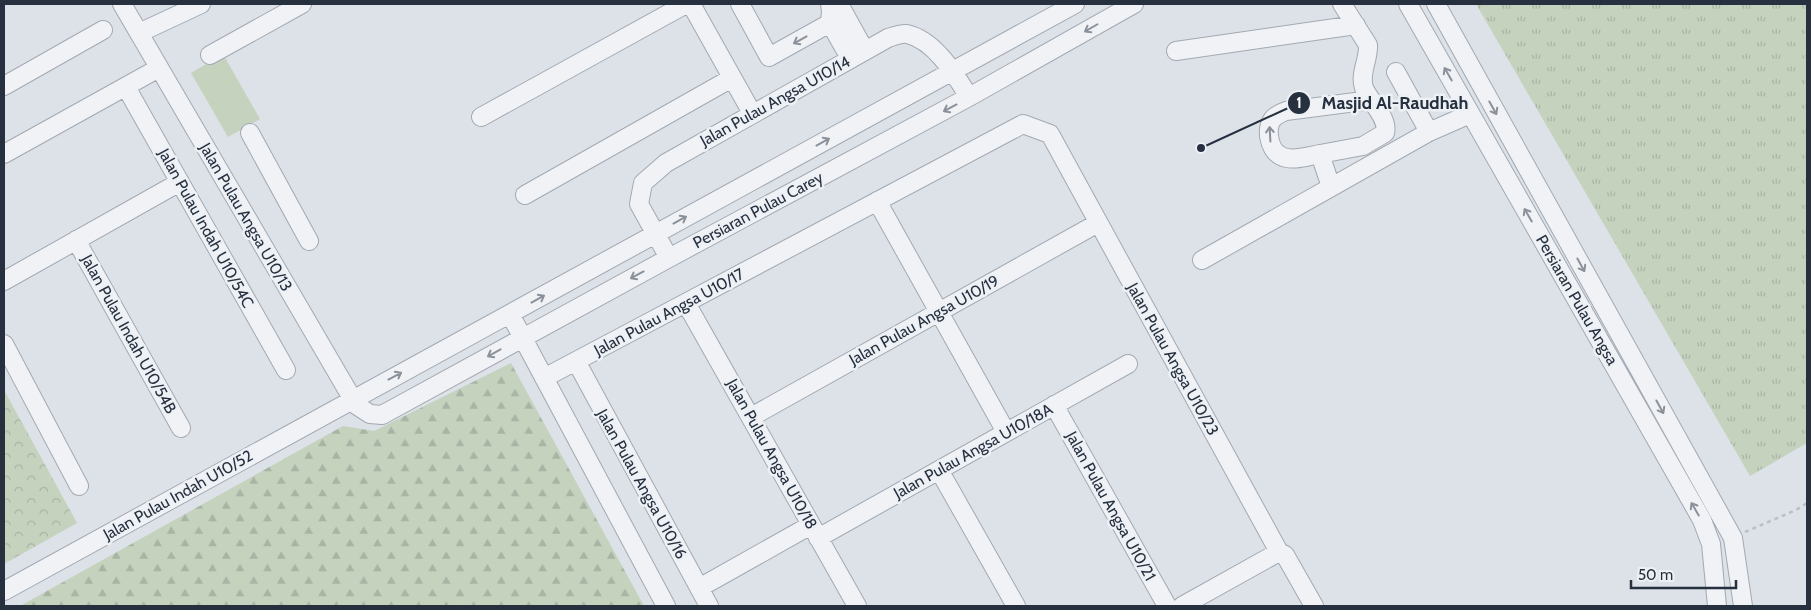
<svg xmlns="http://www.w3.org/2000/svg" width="1811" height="610" font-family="Cabin,sans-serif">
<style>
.grass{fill:url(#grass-tufts)}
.forest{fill:url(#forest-firs)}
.park{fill:url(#park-crowns)}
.garden{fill:#c4d2be}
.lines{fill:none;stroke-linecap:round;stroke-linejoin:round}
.minor-casing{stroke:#a2a9b2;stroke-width:20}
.path{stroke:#bbc0c6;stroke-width:2.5;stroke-dasharray:4 4;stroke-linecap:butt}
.minor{stroke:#f0f2f6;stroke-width:18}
.oneway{stroke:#8b919a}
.labels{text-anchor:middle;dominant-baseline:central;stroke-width:5;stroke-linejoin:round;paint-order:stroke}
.street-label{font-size:16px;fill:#26303f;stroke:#edf1f5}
.leader{fill:none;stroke:#26303f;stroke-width:2}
.callout-dot{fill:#26303f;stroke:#edf1f5;stroke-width:2}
.mark-label{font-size:15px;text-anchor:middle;font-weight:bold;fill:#fff}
.callout-label{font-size:18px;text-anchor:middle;font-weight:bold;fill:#26303f;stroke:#edf1f5;stroke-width:5;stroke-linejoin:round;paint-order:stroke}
</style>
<defs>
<pattern id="grass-tufts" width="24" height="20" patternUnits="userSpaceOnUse" patternTransform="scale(1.25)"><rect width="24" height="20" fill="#c4d2be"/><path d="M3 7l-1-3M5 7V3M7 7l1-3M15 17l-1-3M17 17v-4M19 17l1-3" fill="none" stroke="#a8b5a4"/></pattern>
<pattern id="forest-firs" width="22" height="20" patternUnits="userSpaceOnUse" patternTransform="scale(1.25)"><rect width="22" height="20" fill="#c4d2be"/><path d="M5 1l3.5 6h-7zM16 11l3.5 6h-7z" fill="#a8b5a4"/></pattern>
<pattern id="park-crowns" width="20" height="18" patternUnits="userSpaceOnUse" patternTransform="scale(1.25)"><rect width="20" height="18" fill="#c4d2be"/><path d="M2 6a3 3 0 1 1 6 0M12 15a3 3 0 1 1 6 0" fill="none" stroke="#a8b5a4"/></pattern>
</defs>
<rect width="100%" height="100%" fill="#dde2e8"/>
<path class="grass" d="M 1476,4 L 1807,4 L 1807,443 L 1750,476 Z"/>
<path class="forest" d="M 511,363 L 644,606 L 20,606 L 343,426 L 374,431 Z"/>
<path class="park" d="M 4,390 L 77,523 L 4,564 Z"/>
<path class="garden" d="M 223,54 L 260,119 L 228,137 L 191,73 Z"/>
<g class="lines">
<defs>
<path id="minor" d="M 122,4 L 356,405 L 370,414 L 382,415 L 669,258 L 969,97 L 1134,4
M 691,4 L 752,113
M 740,4 L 769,57 L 830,23
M 830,4 L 831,11 L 830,23 L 850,58
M 839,4 L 865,51
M 1408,4 L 1702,520 L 1711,544 L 1717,606
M 1436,4 L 1733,538 L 1743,606
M 139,33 L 201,4
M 1176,51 L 1356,25
M 210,55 L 302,4
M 1396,72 L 1429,132
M 4,86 L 103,30
M 126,87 L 286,370
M 481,117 L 686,4
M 250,133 L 309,241
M 4,154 L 159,68
M 1320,154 C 1308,156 1292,162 1281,156 C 1268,150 1264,124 1276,116 C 1279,114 1283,112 1286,111 L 1371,100
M 1331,187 L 1320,154 L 1363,146 L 1385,133 C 1389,118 1370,102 1364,88 C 1359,74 1369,59 1368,45 L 1342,4
M 525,195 L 732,78
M 877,201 L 1006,432
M 76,240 L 181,428
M 669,258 L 639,204 L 643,183 L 666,163 L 888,38 C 894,36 902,33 907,34 C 935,40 956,76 969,97
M 1202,260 L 1429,132 L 1470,114
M 4,281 L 180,182
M 686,303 L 857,606
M 510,314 L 666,606
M 4,344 L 79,486
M 576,361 L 709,606
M 544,378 L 1023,124 L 1050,134 L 1279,552 L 1285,555 L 1314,606
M 1054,405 L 1167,606
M 751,417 L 1098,223
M 939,470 L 1016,606
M 818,538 L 1128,364
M 699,588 L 811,525
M 4,591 L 1075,4
M 1182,606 L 1279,552"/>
</defs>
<use href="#minor" class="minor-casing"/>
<path class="path" d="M 1745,532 L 1796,510 L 1807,503"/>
<use href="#minor" class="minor"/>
</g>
<defs><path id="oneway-shaft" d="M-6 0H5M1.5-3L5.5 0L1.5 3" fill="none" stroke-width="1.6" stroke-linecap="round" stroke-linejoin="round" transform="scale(1.25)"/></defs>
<g class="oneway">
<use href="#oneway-shaft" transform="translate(1091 28) rotate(150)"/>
<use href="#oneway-shaft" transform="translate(800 40) rotate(151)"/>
<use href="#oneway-shaft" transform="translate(1448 74) rotate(-120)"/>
<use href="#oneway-shaft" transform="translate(950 108) rotate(152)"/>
<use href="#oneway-shaft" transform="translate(1493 108) rotate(61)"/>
<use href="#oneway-shaft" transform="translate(1270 134) rotate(-93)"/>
<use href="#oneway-shaft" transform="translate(823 142) rotate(-29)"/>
<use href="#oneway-shaft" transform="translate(1528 215) rotate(-120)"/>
<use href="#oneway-shaft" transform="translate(680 220) rotate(-29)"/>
<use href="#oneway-shaft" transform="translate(1581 265) rotate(61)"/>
<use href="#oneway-shaft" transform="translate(637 275) rotate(152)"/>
<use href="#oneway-shaft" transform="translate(538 299) rotate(-29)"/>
<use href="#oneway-shaft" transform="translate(494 353) rotate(151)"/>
<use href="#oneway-shaft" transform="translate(395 376) rotate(-28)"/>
<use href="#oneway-shaft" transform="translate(1660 407) rotate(61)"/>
<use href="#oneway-shaft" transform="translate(1695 509) rotate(-120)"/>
</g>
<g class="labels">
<g class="street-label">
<text transform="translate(775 101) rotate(-29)">Jalan Pulau Angsa U10/14</text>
<text transform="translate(758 210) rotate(-28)">Persiaran Pulau Carey</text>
<text transform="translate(246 217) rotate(60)">Jalan Pulau Angsa U10/13</text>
<text transform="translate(206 228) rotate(61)">Jalan Pulau Indah U10/54C</text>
<text transform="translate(1577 300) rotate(60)">Persiaran Pulau Angsa</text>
<text transform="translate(669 312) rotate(-28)">Jalan Pulau Angsa U10/17</text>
<text transform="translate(924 320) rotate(-29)">Jalan Pulau Angsa U10/19</text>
<text transform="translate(129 334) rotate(61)">Jalan Pulau Indah U10/54B</text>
<text transform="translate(1173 359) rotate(61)">Jalan Pulau Angsa U10/23</text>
<text transform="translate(973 451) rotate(-29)">Jalan Pulau Angsa U10/18A</text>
<text transform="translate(772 454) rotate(61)">Jalan Pulau Angsa U10/18</text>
<text transform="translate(642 484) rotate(61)">Jalan Pulau Angsa U10/16</text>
<text transform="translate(178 495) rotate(-29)">Jalan Pulau Indah U10/52</text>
<text transform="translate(1111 506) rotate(61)">Jalan Pulau Angsa U10/21</text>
</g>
</g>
<path class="leader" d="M1201 148L1299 103"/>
<g class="callout-dot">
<circle cx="1201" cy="148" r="5"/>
<circle cx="1299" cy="103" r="12"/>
</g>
<g class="mark-label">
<text x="1299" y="108">1</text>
</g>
<g class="callout-label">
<text x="1395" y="109">Masjid Al-Raudhah</text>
</g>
<rect width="1811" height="610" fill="none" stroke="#26303f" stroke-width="10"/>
<path d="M1631 580v8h105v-8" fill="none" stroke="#26303f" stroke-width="2.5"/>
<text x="1638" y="580" font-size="15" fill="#26303f" stroke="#edf1f5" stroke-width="4" paint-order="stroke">50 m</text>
</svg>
